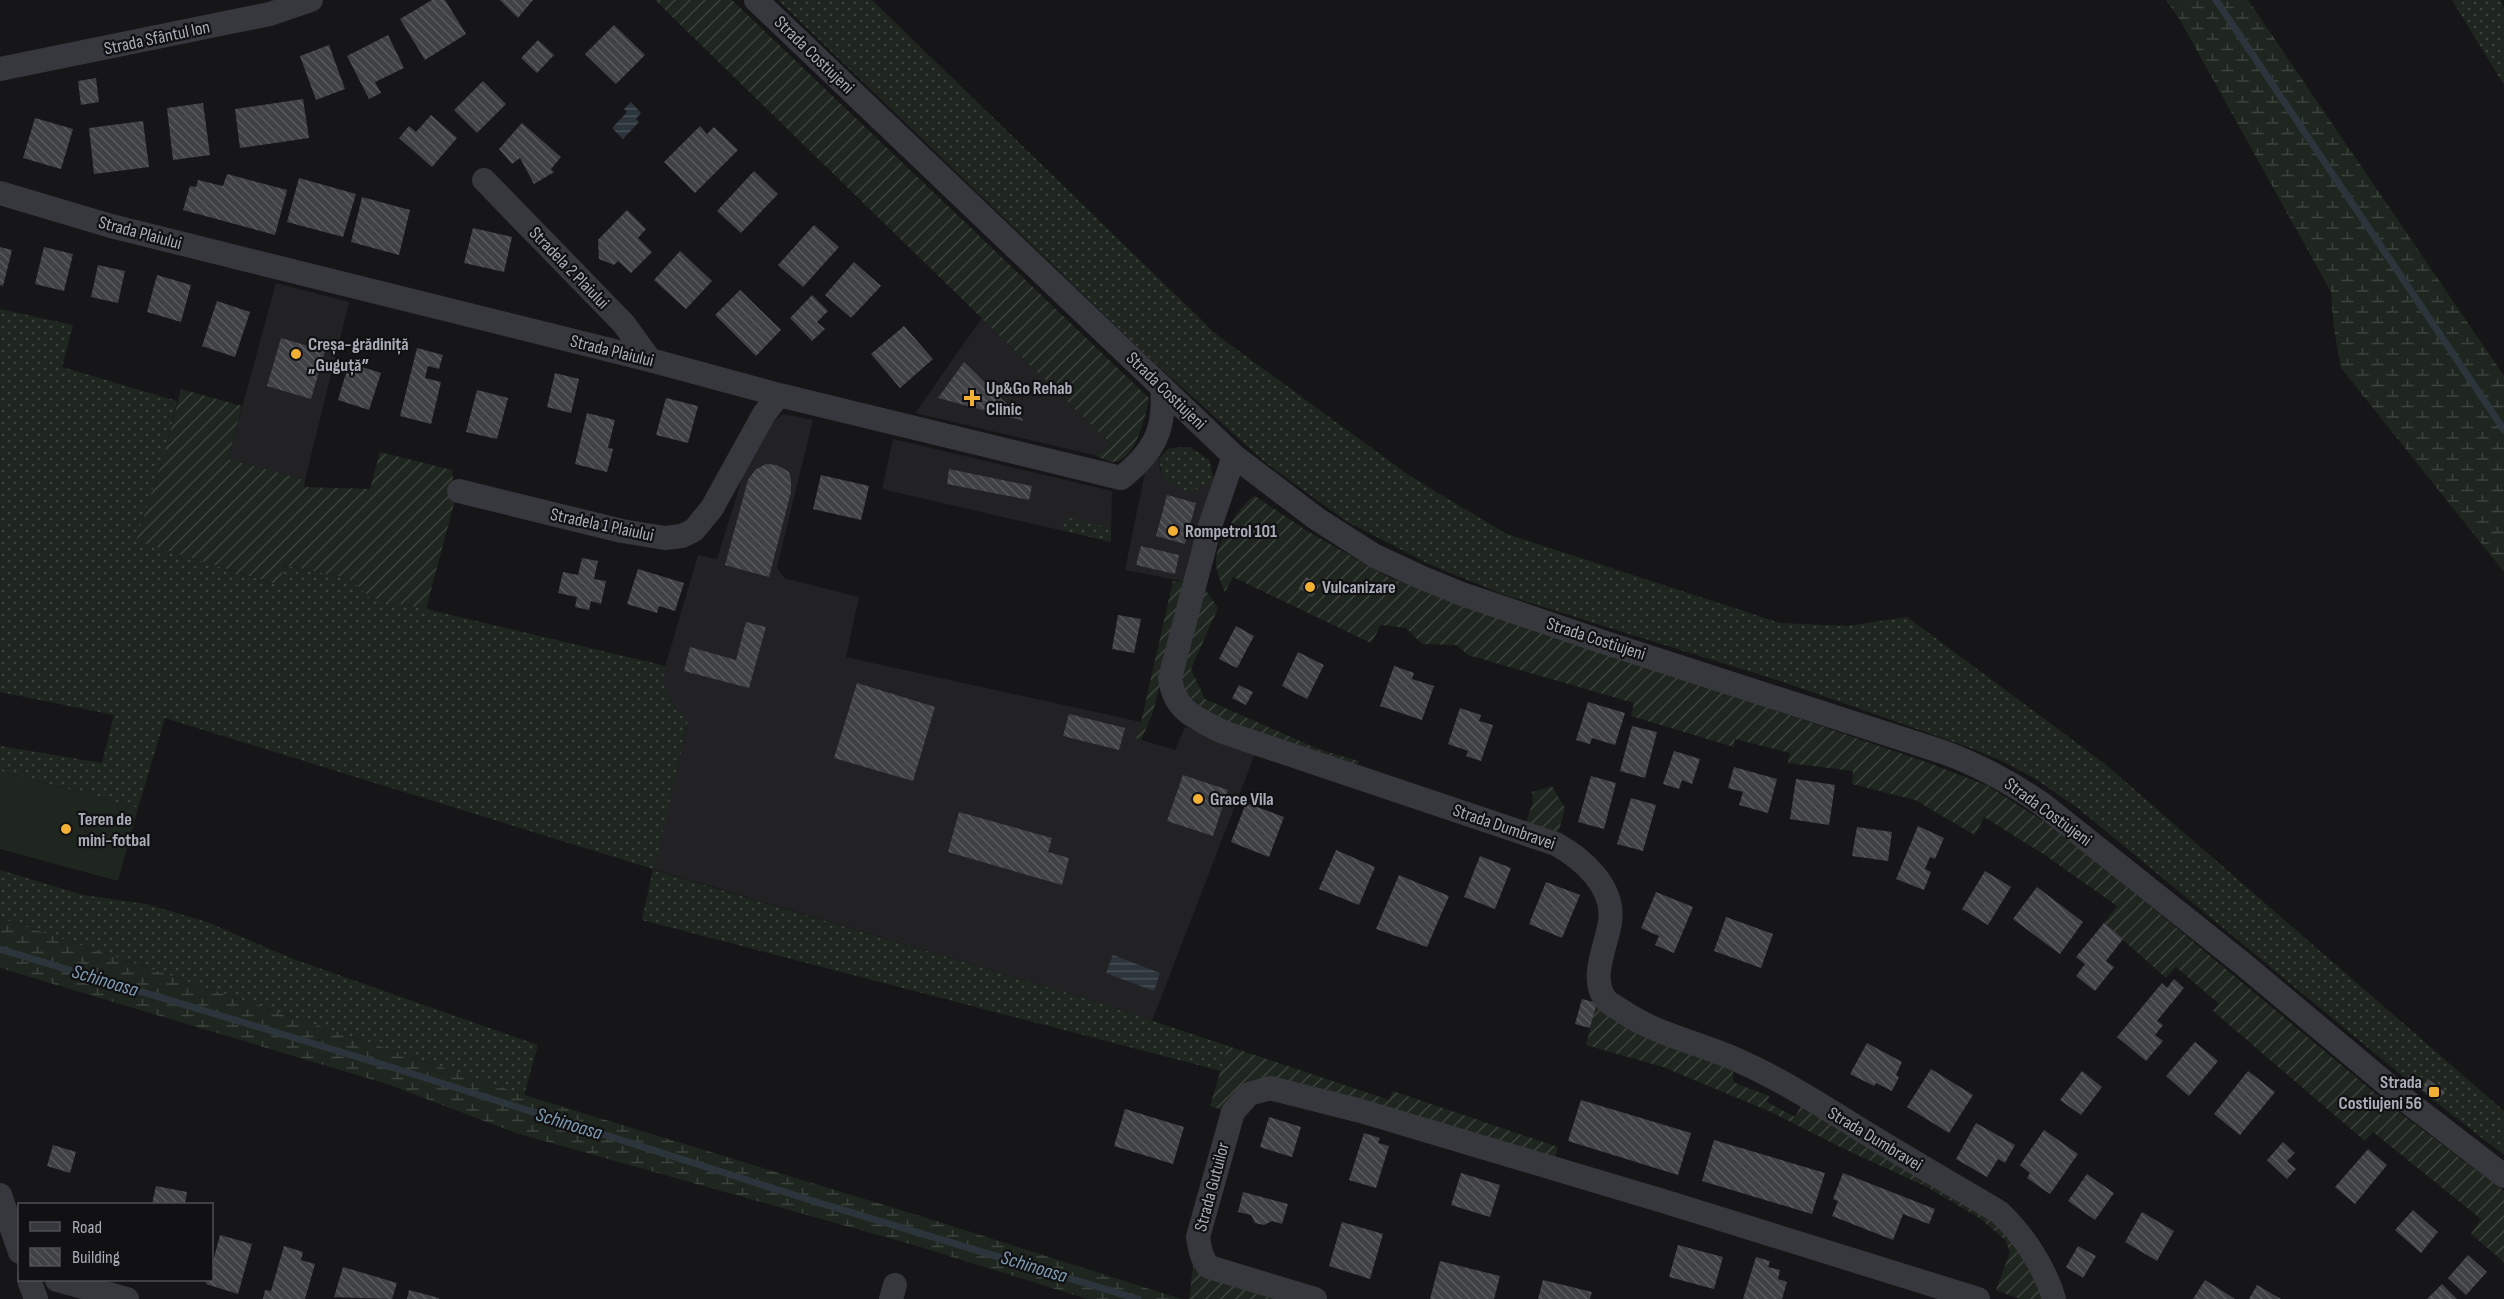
<svg xmlns="http://www.w3.org/2000/svg" width="2504" height="1299" font-family="'Sofia Sans Condensed',sans-serif">
<style>
.built{fill:#222225}
.grass{fill:url(#grass-dots)}
.wetland{fill:url(#wetland-marsh)}
.garden{fill:url(#garden-furrows)}
.pitch{fill:#1e261f}
.water{fill:url(#water-rules)}
.lines{fill:none;stroke-linecap:round;stroke-linejoin:round}
.stream{stroke:#2c353c;stroke-width:7}
.building{fill:url(#building-back-hatch)}
.minor{stroke:#37383d;stroke-width:24}
.poi-dot{fill:#f2b134;stroke:#111113;stroke-width:2}
.labels{text-anchor:middle;dominant-baseline:central;stroke-width:4.5;stroke-linejoin:round;paint-order:stroke}
.street-label{font-size:18px;fill:#a8adb8;stroke:#111113}
.poi-label{font-size:18px;font-weight:bold;fill:#a8adb8;stroke:#111113;text-anchor:start}
.water-label{font-size:20px;font-style:italic;fill:#7f9bb3;stroke:#111113}
</style>
<defs>
<pattern id="grass-dots" width="8" height="8" patternUnits="userSpaceOnUse" patternTransform="scale(1.5)"><rect width="8" height="8" fill="#1e261f"/><path d="M2 2h.1M6 6h.1" fill="none" stroke="#3c433d" stroke-width="1.8" stroke-linecap="round"/></pattern>
<pattern id="wetland-marsh" width="20" height="14" patternUnits="userSpaceOnUse" patternTransform="scale(1.5)"><rect width="20" height="14" fill="#1e261f"/><path d="M1 5h8M5 5V1M11 12h8M15 12V8" fill="none" stroke="#3c433d"/></pattern>
<pattern id="garden-furrows" width="10" height="10" patternUnits="userSpaceOnUse" patternTransform="scale(1.5)"><rect width="10" height="10" fill="#1e261f"/><path d="M-1 1l2-2M0 10L10 0M9 11l2-2" fill="none" stroke="#3c433d"/></pattern>
<pattern id="water-rules" width="6" height="5" patternUnits="userSpaceOnUse" patternTransform="scale(1.5)"><rect width="6" height="5" fill="#2c353c"/><path d="M0 2.5h6" fill="none" stroke="#485056"/></pattern>
<pattern id="building-back-hatch" width="6" height="6" patternUnits="userSpaceOnUse" patternTransform="scale(1.5)"><rect width="6" height="6" fill="#404145"/><path d="M-1 5l2 2M0 0l6 6M5-1l2 2" fill="none" stroke="#595a5e"/></pattern>
</defs>
<rect width="100%" height="100%" fill="#161618"/>
<path class="built" d="M 276,283 L 349,302 L 305,480 L 228,459 Z
M 982,318 L 1112,445 L 1094,455 L 915,413 Z
M 783,414 L 813,420 L 777,567 L 784,578 L 859,597 L 846,657 L 1141,722 L 1135,738 L 1175,750 L 1185,727 L 1255,754 L 1152,1021 L 1081,997 L 653,869 L 688,722 L 664,693 L 662,677 L 698,555 L 717,559 L 749,456 L 769,425 Z
M 893,439 L 1112,491 L 1111,542 L 882,489 Z
M 1159,458 L 1160,470 L 1214,480 L 1187,582 L 1125,570 L 1146,467 Z"/>
<path class="grass" d="M 778,0 L 872,0 L 1217,335 L 1410,476 L 1443,496 L 1507,534 L 1780,623 L 1847,626 L 1907,617 L 2105,764 L 2504,1111 L 2504,1155 L 2406,1079 L 2079,809 L 2034,778 L 1998,759 L 1957,743 L 1783,682 L 1502,594 L 1431,565 L 1346,521 L 1266,463 L 1145,354 Z
M 2452,0 L 2500,0 L 2504,8 L 2504,85 Z
M 0,309 L 73,325 L 62,367 L 177,401 L 165,451 L 136,541 L 278,585 L 284,565 L 351,579 L 370,598 L 426,609 L 666,666 C 657,691 672,703 688,721 L 654,870 L 1081,997 L 1228,1046 L 1221,1071 L 642,920 L 653,869 L 165,718 L 138,808 L 0,771 L 0,746 L 102,763 L 114,715 L 0,692 Z
M 1190,447 L 1209,460 L 1214,480 L 1191,492 C 1172,487 1161,478 1159,458 L 1169,448 Z
M 1066,517 L 1111,528 L 1111,542 L 1063,530 Z
M 0,870 L 83,895 L 146,904 L 207,922 L 293,959 L 538,1045 L 524,1095 L 0,918 Z"/>
<path class="wetland" d="M 2166,0 L 2248,0 L 2504,376 L 2504,572 L 2341,368 L 2334,329 L 2331,292 L 2180,20 Z
M 0,918 L 524,1095 L 930,1219 L 1181,1299 L 1087,1299 L 917,1246 L 516,1133 L 387,1084 L 0,968 Z"/>
<path class="garden" d="M 655,0 L 732,0 L 1149,398 C 1146,415 1135,463 1112,462 C 1107,461 1099,457 1094,455 L 1112,445 Z
M 181,389 L 242,406 L 228,459 L 305,480 L 304,487 L 370,489 L 380,452 L 452,470 L 455,500 L 426,609 L 370,598 L 351,579 L 284,565 L 279,585 L 136,541 L 165,451 Z
M 1255,496 L 1307,531 L 1390,578 L 1929,763 L 1988,786 L 2048,824 L 2131,890 L 2387,1103 L 2504,1191 L 2504,1262 L 2471,1234 L 2481,1219 L 2373,1132 L 2365,1141 L 2213,1011 L 2219,1004 L 2176,967 L 2166,978 L 2104,923 L 2117,906 L 2045,855 L 1984,817 L 1975,835 L 1915,800 L 1852,784 L 1853,771 L 1788,763 L 1790,753 L 1735,739 L 1734,747 L 1631,716 L 1634,703 L 1468,655 L 1456,645 L 1422,644 L 1406,628 L 1381,625 L 1371,643 L 1233,577 L 1225,592 C 1221,582 1215,570 1216,560 C 1217,543 1240,503 1255,496 Z
M 1173,581 L 1187,582 L 1152,715 L 1141,740 L 1135,738 L 1141,722 Z
M 1203,586 L 1218,608 L 1191,669 L 1205,699 L 1318,749 L 1359,761 L 1356,769 L 1199,713 L 1181,688 L 1180,667 Z
M 1552,786 L 1565,808 L 1558,834 L 1526,822 L 1533,802 L 1532,792 Z
M 1597,1003 L 1733,1066 L 1733,1082 L 1769,1096 L 1767,1102 L 1795,1117 L 1803,1102 L 1930,1178 L 2010,1233 L 2044,1299 L 2020,1299 L 1996,1290 L 2010,1252 L 2005,1240 L 1981,1219 L 1927,1187 L 1840,1147 L 1771,1112 L 1663,1067 L 1586,1045 Z
M 1228,1046 L 1389,1100 L 1393,1091 L 1558,1147 L 1554,1161 L 1307,1091 L 1222,1110 L 1210,1106 Z
M 1194,1259 L 1285,1299 L 1189,1299 Z"/>
<path class="pitch" d="M 0,771 L 138,808 L 118,881 L 0,849 Z"/>
<path class="water" d="M 631,102 L 641,113 L 636,119 L 639,122 L 623,139 L 612,128 L 627,112 L 624,109 Z
M 1113,955 L 1160,973 L 1154,991 L 1106,973 Z"/>
<g class="lines">
<path class="stream" d="M 2216,0 L 2504,430
M 0,949 L 394,1068 L 810,1200 L 1138,1299"/>
</g>
<path class="building" d="M 432,0 L 445,0 L 466,34 L 425,60 L 400,19 Z
M 500,0 L 533,0 L 518,18 Z
M 614,25 L 645,55 L 616,84 L 585,54 Z
M 388,35 L 404,68 L 375,82 L 381,93 L 369,99 L 347,56 Z
M 538,40 L 554,55 L 537,73 L 521,58 Z
M 329,45 L 345,89 L 316,100 L 300,56 Z
M 96,78 L 99,102 L 81,105 L 78,81 Z
M 483,81 L 506,104 L 477,133 L 454,110 Z
M 303,99 L 309,138 L 240,148 L 235,109 Z
M 203,103 L 210,155 L 173,160 L 167,108 Z
M 431,115 L 457,138 L 432,167 L 399,138 L 409,126 L 416,132 Z
M 35,118 L 73,129 L 61,169 L 23,158 Z
M 143,121 L 149,167 L 94,174 L 89,128 Z
M 522,123 L 561,157 L 551,169 L 554,172 L 534,184 L 520,158 L 512,164 L 499,149 Z
M 700,126 L 707,134 L 714,127 L 738,150 L 695,193 L 664,162 Z
M 754,171 L 778,194 L 741,233 L 717,211 Z
M 227,174 L 287,190 L 275,235 L 183,210 L 190,186 L 196,187 L 198,180 L 223,186 Z
M 299,178 L 356,194 L 343,237 L 287,222 Z
M 362,197 L 410,210 L 399,255 L 351,242 Z
M 627,210 L 646,229 L 638,238 L 652,252 L 631,273 L 618,261 L 614,265 L 599,259 L 598,240 Z
M 814,225 L 839,247 L 803,287 L 778,265 Z
M 473,228 L 512,237 L 504,272 L 464,263 Z
M 0,247 L 12,250 L 3,286 L 0,285 Z
M 44,247 L 73,254 L 64,291 L 35,284 Z
M 680,251 L 712,281 L 686,309 L 654,280 Z
M 854,262 L 881,286 L 851,318 L 825,295 Z
M 98,265 L 125,271 L 118,303 L 91,297 Z
M 157,275 L 191,285 L 181,322 L 147,312 Z
M 740,290 L 781,330 L 756,356 L 715,315 Z
M 812,295 L 828,311 L 817,322 L 825,329 L 812,341 L 790,318 Z
M 217,301 L 250,312 L 235,357 L 202,346 Z
M 904,326 L 933,359 L 900,388 L 871,354 Z
M 281,338 L 325,351 L 311,399 L 267,386 Z
M 417,348 L 443,355 L 439,369 L 428,366 L 425,378 L 441,382 L 431,424 L 400,416 Z
M 964,362 L 1024,421 L 938,398 Z
M 349,363 L 381,373 L 369,410 L 338,400 Z
M 555,373 L 579,379 L 571,413 L 547,407 Z
M 477,390 L 508,398 L 497,439 L 466,432 Z
M 666,398 L 698,406 L 688,443 L 656,435 Z
M 587,413 L 615,420 L 608,448 L 613,449 L 607,472 L 575,464 Z
M 766,464 L 777,465 L 789,472 L 791,480 L 791,492 L 769,577 L 725,565 L 748,480 L 755,470 Z
M 949,469 L 1032,486 L 1029,500 L 947,484 Z
M 821,475 L 869,486 L 861,520 L 813,509 Z
M 1167,495 L 1196,503 L 1185,544 L 1156,536 Z
M 1141,546 L 1179,555 L 1175,574 L 1136,565 Z
M 582,558 L 598,561 L 594,579 L 606,581 L 601,604 L 591,601 L 589,610 L 575,607 L 577,597 L 558,593 L 563,572 L 578,575 Z
M 638,569 L 684,583 L 675,611 L 659,606 L 657,613 L 627,604 Z
M 1306,577 L 1319,586 L 1312,597 L 1299,588 Z
M 1118,615 L 1141,619 L 1134,653 L 1112,649 Z
M 746,622 L 766,627 L 749,688 L 684,671 L 690,647 L 736,660 Z
M 1236,626 L 1254,636 L 1237,668 L 1219,659 Z
M 1298,652 L 1324,665 L 1307,699 L 1282,686 Z
M 1394,666 L 1414,673 L 1412,679 L 1434,686 L 1422,720 L 1380,706 Z
M 857,683 L 935,707 L 913,781 L 834,758 Z
M 1239,685 L 1253,692 L 1246,705 L 1232,698 Z
M 1588,702 L 1625,713 L 1615,745 L 1592,738 L 1590,744 L 1576,740 Z
M 1460,708 L 1481,715 L 1479,721 L 1493,725 L 1481,761 L 1466,756 L 1468,751 L 1448,744 Z
M 1069,714 L 1125,728 L 1119,750 L 1063,736 Z
M 1632,726 L 1657,732 L 1645,778 L 1620,771 Z
M 1674,751 L 1700,759 L 1692,784 L 1682,780 L 1679,789 L 1663,784 Z
M 1734,767 L 1777,779 L 1768,813 L 1739,805 L 1743,792 L 1728,788 Z
M 1183,775 L 1228,790 L 1213,836 L 1167,821 Z
M 1591,776 L 1616,783 L 1604,829 L 1578,822 Z
M 1796,779 L 1835,785 L 1829,825 L 1790,819 Z
M 1631,798 L 1656,805 L 1643,851 L 1617,844 Z
M 1246,803 L 1284,817 L 1269,857 L 1231,842 Z
M 959,812 L 1052,838 L 1048,852 L 1069,858 L 1062,885 L 948,852 Z
M 1918,826 L 1944,838 L 1935,859 L 1930,857 L 1925,869 L 1931,872 L 1924,890 L 1896,879 Z
M 1857,827 L 1892,832 L 1888,861 L 1852,856 Z
M 1336,850 L 1375,867 L 1359,905 L 1319,889 Z
M 1480,856 L 1511,868 L 1495,909 L 1464,897 Z
M 1985,871 L 2011,887 L 1988,925 L 1962,909 Z
M 1399,875 L 1449,896 L 1427,947 L 1376,929 Z
M 1546,882 L 1580,895 L 1562,938 L 1529,924 Z
M 2037,887 L 2083,922 L 2060,954 L 2013,919 Z
M 1656,892 L 1693,907 L 1674,953 L 1655,945 L 1659,936 L 1641,928 Z
M 1726,917 L 1773,934 L 1761,968 L 1714,951 Z
M 2104,923 L 2123,939 L 2106,961 L 2114,967 L 2095,991 L 2076,976 L 2085,964 L 2076,957 Z
M 2174,979 L 2184,988 L 2157,1021 L 2163,1025 L 2155,1035 L 2163,1041 L 2146,1061 L 2117,1037 L 2162,983 L 2167,988 Z
M 1582,999 L 1597,1003 L 1590,1028 L 1575,1024 Z
M 2195,1042 L 2218,1061 L 2189,1096 L 2166,1076 Z
M 1867,1043 L 1902,1062 L 1896,1075 L 1899,1077 L 1892,1091 L 1876,1083 L 1874,1086 L 1850,1074 Z
M 1931,1069 L 1973,1095 L 1949,1133 L 1907,1107 Z
M 2082,1071 L 2102,1087 L 2081,1115 L 2060,1100 Z
M 2248,1071 L 2275,1092 L 2240,1135 L 2214,1114 Z
M 2428,1079 L 2445,1092 L 2438,1101 L 2421,1089 Z
M 1581,1100 L 1691,1133 L 1678,1175 L 1568,1141 Z
M 1125,1109 L 1184,1127 L 1173,1164 L 1114,1146 Z
M 1269,1117 L 1301,1127 L 1292,1157 L 1260,1147 Z
M 1976,1123 L 2015,1145 L 2005,1163 L 1998,1159 L 1987,1177 L 1956,1159 Z
M 2044,1130 L 2078,1154 L 2050,1194 L 2027,1178 L 2030,1173 L 2020,1165 Z
M 1364,1133 L 1380,1138 L 1378,1143 L 1389,1146 L 1376,1188 L 1349,1180 Z
M 1714,1140 L 1825,1173 L 1812,1214 L 1702,1181 Z
M 2283,1142 L 2295,1153 L 2287,1161 L 2296,1169 L 2287,1179 L 2267,1160 Z
M 53,1145 L 76,1152 L 70,1173 L 47,1166 Z
M 2368,1149 L 2387,1165 L 2355,1204 L 2335,1187 Z
M 1461,1173 L 1500,1185 L 1490,1217 L 1451,1205 Z
M 1843,1173 L 1935,1209 L 1929,1224 L 1903,1214 L 1893,1240 L 1832,1216 L 1838,1201 L 1833,1199 Z
M 2087,1174 L 2114,1193 L 2095,1220 L 2068,1201 Z
M 156,1186 L 187,1192 L 185,1204 L 152,1204 Z
M 1243,1192 L 1288,1204 L 1282,1224 L 1272,1221 L 1264,1225 L 1255,1223 L 1251,1215 L 1238,1212 Z
M 2413,1210 L 2438,1232 L 2421,1253 L 2395,1230 Z
M 2142,1212 L 2174,1231 L 2157,1261 L 2125,1242 Z
M 1342,1222 L 1383,1234 L 1370,1279 L 1329,1266 Z
M 220,1235 L 252,1244 L 238,1294 L 206,1284 L 207,1280 L 212,1280 L 212,1265 Z
M 1678,1245 L 1723,1257 L 1714,1289 L 1669,1277 Z
M 284,1246 L 303,1252 L 301,1260 L 315,1264 L 305,1299 L 263,1299 L 265,1290 L 271,1291 Z
M 2078,1246 L 2096,1256 L 2083,1278 L 2066,1267 Z
M 2468,1255 L 2487,1272 L 2466,1295 L 2448,1278 Z
M 1756,1257 L 1770,1261 L 1768,1267 L 1780,1270 L 1778,1279 L 1787,1282 L 1782,1299 L 1743,1299 Z
M 1440,1261 L 1500,1276 L 1494,1299 L 1430,1299 Z
M 343,1267 L 397,1283 L 392,1299 L 334,1297 Z
M 1543,1280 L 1592,1292 L 1590,1299 L 1538,1299 Z
M 2205,1280 L 2235,1299 L 2193,1299 Z
M 2442,1284 L 2457,1299 L 2427,1299 Z
M 2257,1285 L 2281,1299 L 2249,1299 Z
M 409,1290 L 439,1298 L 439,1299 L 407,1299 Z"/>
<g class="lines">
<path class="minor" d="M 756,0 L 1234,456 L 1317,519 L 1375,556 L 1418,576 L 1462,594 L 1606,643 L 1943,752 C 1979,765 2010,782 2042,804 L 2243,964 L 2408,1102 L 2504,1176
M 0,69 L 270,14 L 311,0
M 484,180 L 624,324 L 650,360
M 0,193 L 111,226 L 650,360 L 779,395 L 1121,478 C 1154,452 1166,430 1162,387
M 1234,456 L 1210,526 L 1170,678 C 1174,711 1196,718 1223,732 L 1556,844 C 1583,859 1615,887 1610,922 C 1607,945 1588,980 1607,1001 C 1611,1005 1618,1008 1622,1011 C 1657,1035 1697,1042 1735,1059 C 1781,1079 1824,1107 1866,1133 C 1910,1160 1955,1186 1999,1212 C 2023,1234 2045,1268 2054,1299
M 459,491 L 622,531 L 665,538 L 682,536 L 694,530 L 712,508 L 764,414 L 779,395
M 0,1195 L 20,1252
M 29,1280 L 36,1299
M 57,1280 L 127,1299
M 891,1299 L 895,1285
M 1315,1299 L 1209,1267 C 1201,1258 1200,1249 1198,1237 L 1233,1112 L 1249,1094 L 1270,1088 L 1361,1111 L 1663,1201 L 1978,1299"/>
</g>
<g class="poi-dot">
<circle cx="296" cy="354" r="6"/>
<path d="M969 389h6v6h6v6h-6v6h-6v-6h-6v-6h6z"/>
<circle cx="1173" cy="531" r="6"/>
<circle cx="1310" cy="587" r="6"/>
<circle cx="1198" cy="799" r="6"/>
<circle cx="66" cy="829" r="6"/>
<rect x="2428" y="1086" width="12" height="12" rx="3"/>
</g>
<g class="labels">
<g class="street-label">
<text transform="translate(157 38) rotate(-12)">Strada Sfântul Ion</text>
<text transform="translate(814 55) rotate(44)">Strada Costiujeni</text>
<text transform="translate(140 233) rotate(15)">Strada Plaiului</text>
<text transform="translate(569 268) rotate(46)">Stradela 2 Plaiului</text>
<text transform="translate(612 351) rotate(14)">Strada Plaiului</text>
<text transform="translate(1166 391) rotate(44)">Strada Costiujeni</text>
<text transform="translate(602 525) rotate(12)">Stradela 1 Plaiului</text>
<text transform="translate(1596 639) rotate(18)">Strada Costiujeni</text>
<text transform="translate(2048 812) rotate(36)">Strada Costiujeni</text>
<text transform="translate(1504 827) rotate(19)">Strada Dumbravei</text>
<text transform="translate(1875 1139) rotate(31)">Strada Dumbravei</text>
<text transform="translate(1212 1187) rotate(-75)">Strada Gutuilor</text>
</g>
<g class="poi-label">
<text x="308" y="344">Creșa-grădiniță<tspan x="308" dy="21">„Guguță”</tspan></text>
<text x="986" y="388">Up&amp;Go Rehab<tspan x="986" dy="21">Clinic</tspan></text>
<text x="1185" y="531">Rompetrol 101</text>
<text x="1322" y="587">Vulcanizare</text>
<text x="1210" y="799">Grace Vila</text>
<text x="78" y="819">Teren de<tspan x="78" dy="21">mini-fotbal</tspan></text>
<text x="2422" y="1082" text-anchor="end">Strada<tspan x="2422" dy="21">Costiujeni 56</tspan></text>
</g>
<g class="water-label">
<text transform="translate(105 981) rotate(17)">Schinoasa</text>
<text transform="translate(569 1124) rotate(17)">Schinoasa</text>
<text transform="translate(1034 1267) rotate(17)">Schinoasa</text>
</g>
</g>
<rect x="18" y="1203" width="195" height="78" fill="#111113" stroke="#4d4f55" stroke-width="1.5"/>
<rect x="30" y="1222" width="30" height="9" fill="#37383d" stroke="#4d4f55" stroke-width="1.5"/>
<text x="72" y="1233" font-size="18" fill="#a8adb8">Road</text>
<rect x="30" y="1248" width="30" height="18" fill="url(#building-back-hatch)" stroke="#4d4f55" stroke-width="1.5"/>
<text x="72" y="1263" font-size="18" fill="#a8adb8">Building</text>
</svg>
